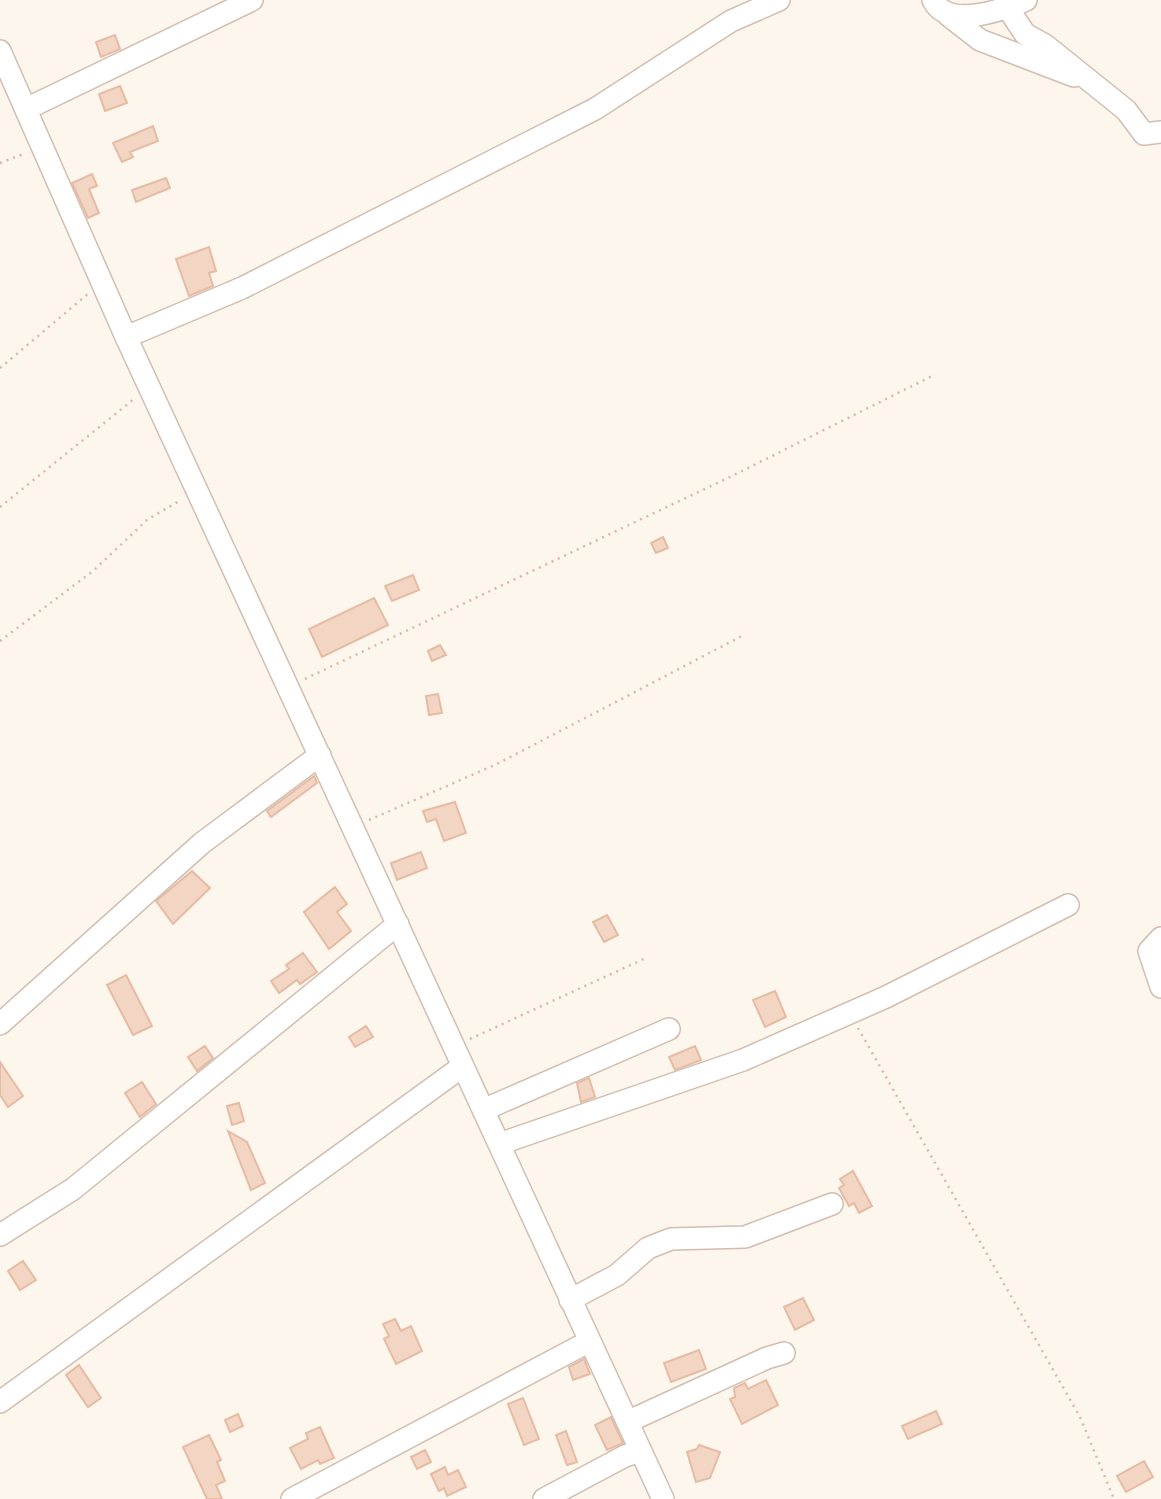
<svg xmlns="http://www.w3.org/2000/svg" width="1161" height="1499" font-family="'Source Sans 3',sans-serif">
<style>
.building{fill:#f3d5c3;stroke:#e6bba3;stroke-width:2}
.lines{fill:none;stroke-linecap:round;stroke-linejoin:round}
.minor-casing{stroke:#d1beb0;stroke-width:24}
.path{stroke:#d9b8a5;stroke-width:2.5;stroke-dasharray:2 5;stroke-linecap:butt}
.minor{stroke:#fff;stroke-width:21}
</style>
<rect width="100%" height="100%" fill="#fdf6ec"/>
<path class="building" d="M 115,35 L 120,49 L 101,57 L 96,42 Z
M 120,86 L 127,103 L 105,111 L 99,94 Z
M 153,126 L 158,141 L 130,152 L 133,157 L 122,162 L 113,143 Z
M 92,174 L 97,186 L 89,189 L 99,213 L 88,218 L 72,183 Z
M 166,178 L 170,188 L 136,202 L 132,190 Z
M 209,247 L 216,271 L 209,273 L 213,286 L 189,296 L 176,259 Z
M 663,537 L 668,548 L 656,553 L 651,543 Z
M 413,575 L 419,590 L 392,601 L 385,586 Z
M 374,598 L 388,625 L 322,657 L 309,629 Z
M 440,645 L 446,655 L 432,661 L 428,651 Z
M 438,694 L 442,713 L 429,715 L 426,696 Z
M 314,776 L 317,783 L 271,817 L 267,811 Z
M 455,802 L 466,833 L 444,841 L 436,819 L 427,822 L 423,811 Z
M 421,852 L 427,868 L 397,880 L 391,863 Z
M 192,871 L 210,888 L 173,924 L 156,901 Z
M 335,887 L 347,904 L 337,912 L 351,931 L 329,949 L 304,912 Z
M 607,915 L 618,935 L 604,942 L 593,922 Z
M 303,953 L 317,972 L 300,984 L 297,980 L 279,993 L 271,981 L 289,969 L 286,965 Z
M 126,975 L 152,1026 L 133,1035 L 107,985 Z
M 775,991 L 786,1017 L 765,1027 L 753,1000 Z
M 366,1026 L 373,1037 L 355,1047 L 349,1037 Z
M 205,1046 L 213,1058 L 197,1071 L 188,1057 Z
M 695,1046 L 701,1060 L 675,1070 L 669,1057 Z
M 0,1062 L 23,1096 L 8,1107 L 0,1095 Z
M 589,1078 L 595,1097 L 581,1102 L 577,1083 Z
M 142,1082 L 156,1104 L 140,1117 L 125,1093 Z
M 239,1103 L 244,1121 L 232,1125 L 227,1106 Z
M 228,1131 L 247,1142 L 265,1183 L 251,1190 Z
M 853,1171 L 872,1206 L 859,1213 L 854,1203 L 849,1206 L 839,1188 L 844,1185 L 840,1179 Z
M 23,1261 L 36,1280 L 20,1290 L 8,1271 Z
M 803,1298 L 814,1320 L 795,1330 L 784,1307 Z
M 395,1319 L 401,1331 L 411,1326 L 422,1351 L 396,1364 L 384,1339 L 389,1336 L 383,1324 Z
M 699,1350 L 706,1369 L 671,1382 L 664,1363 Z
M 584,1359 L 590,1374 L 573,1380 L 569,1367 Z
M 79,1365 L 101,1398 L 88,1407 L 66,1375 Z
M 766,1380 L 778,1405 L 742,1424 L 730,1399 L 735,1397 L 734,1388 L 745,1383 L 748,1389 Z
M 523,1398 L 539,1439 L 524,1445 L 508,1404 Z
M 936,1411 L 942,1424 L 908,1439 L 902,1426 Z
M 238,1414 L 243,1426 L 230,1432 L 225,1420 Z
M 611,1417 L 623,1443 L 607,1450 L 595,1425 Z
M 320,1427 L 334,1458 L 320,1464 L 318,1460 L 301,1469 L 290,1448 L 308,1439 L 306,1433 Z
M 566,1431 L 577,1462 L 567,1465 L 556,1435 Z
M 209,1435 L 221,1460 L 217,1462 L 225,1481 L 216,1485 L 222,1499 L 207,1499 L 183,1447 Z
M 699,1445 L 720,1452 L 710,1478 L 696,1482 L 687,1452 L 697,1449 Z
M 425,1450 L 431,1462 L 417,1469 L 411,1457 Z
M 1144,1461 L 1153,1477 L 1126,1492 L 1117,1476 Z
M 445,1467 L 448,1475 L 458,1470 L 466,1487 L 447,1496 L 444,1488 L 439,1491 L 431,1474 Z"/>
<g class="lines">
<defs>
<path id="minor" d="M 933,0 C 948,30 1003,10 1026,0
M 1009,10 L 1025,34 L 1045,45 L 1126,110 L 1144,134 L 1161,132
M 948,15 L 980,40 L 1074,76
M 0,51 L 126,337 L 663,1499
M 26,109 L 252,0
M 126,337 L 242,288 L 595,109 L 731,21 L 779,0
M 1161,938 L 1149,951 L 1161,987
M 0,1024 L 202,843 L 320,755
M 483,1110 L 669,1029
M 499,1144 L 743,1060 L 886,997 L 1068,905
M 0,1235 L 73,1189 L 398,924
M 570,1300 L 617,1275 L 648,1248 L 671,1239 L 745,1237 L 832,1204
M 0,1402 L 463,1066
M 627,1422 L 767,1358 L 784,1353
M 292,1499 L 588,1342
M 544,1499 L 625,1456 L 641,1451"/>
</defs>
<use href="#minor" class="minor-casing"/>
<path class="path" d="M 0,163 L 26,153
M 0,368 L 89,293
M 0,507 L 134,399
M 0,641 L 93,571 L 148,519 L 181,500
M 305,679 L 732,476 L 932,376
M 369,820 L 497,764 L 742,636
M 858,1028 L 1080,1417 L 1114,1499
M 470,1039 L 648,957"/>
<use href="#minor" class="minor"/>
</g>
</svg>
